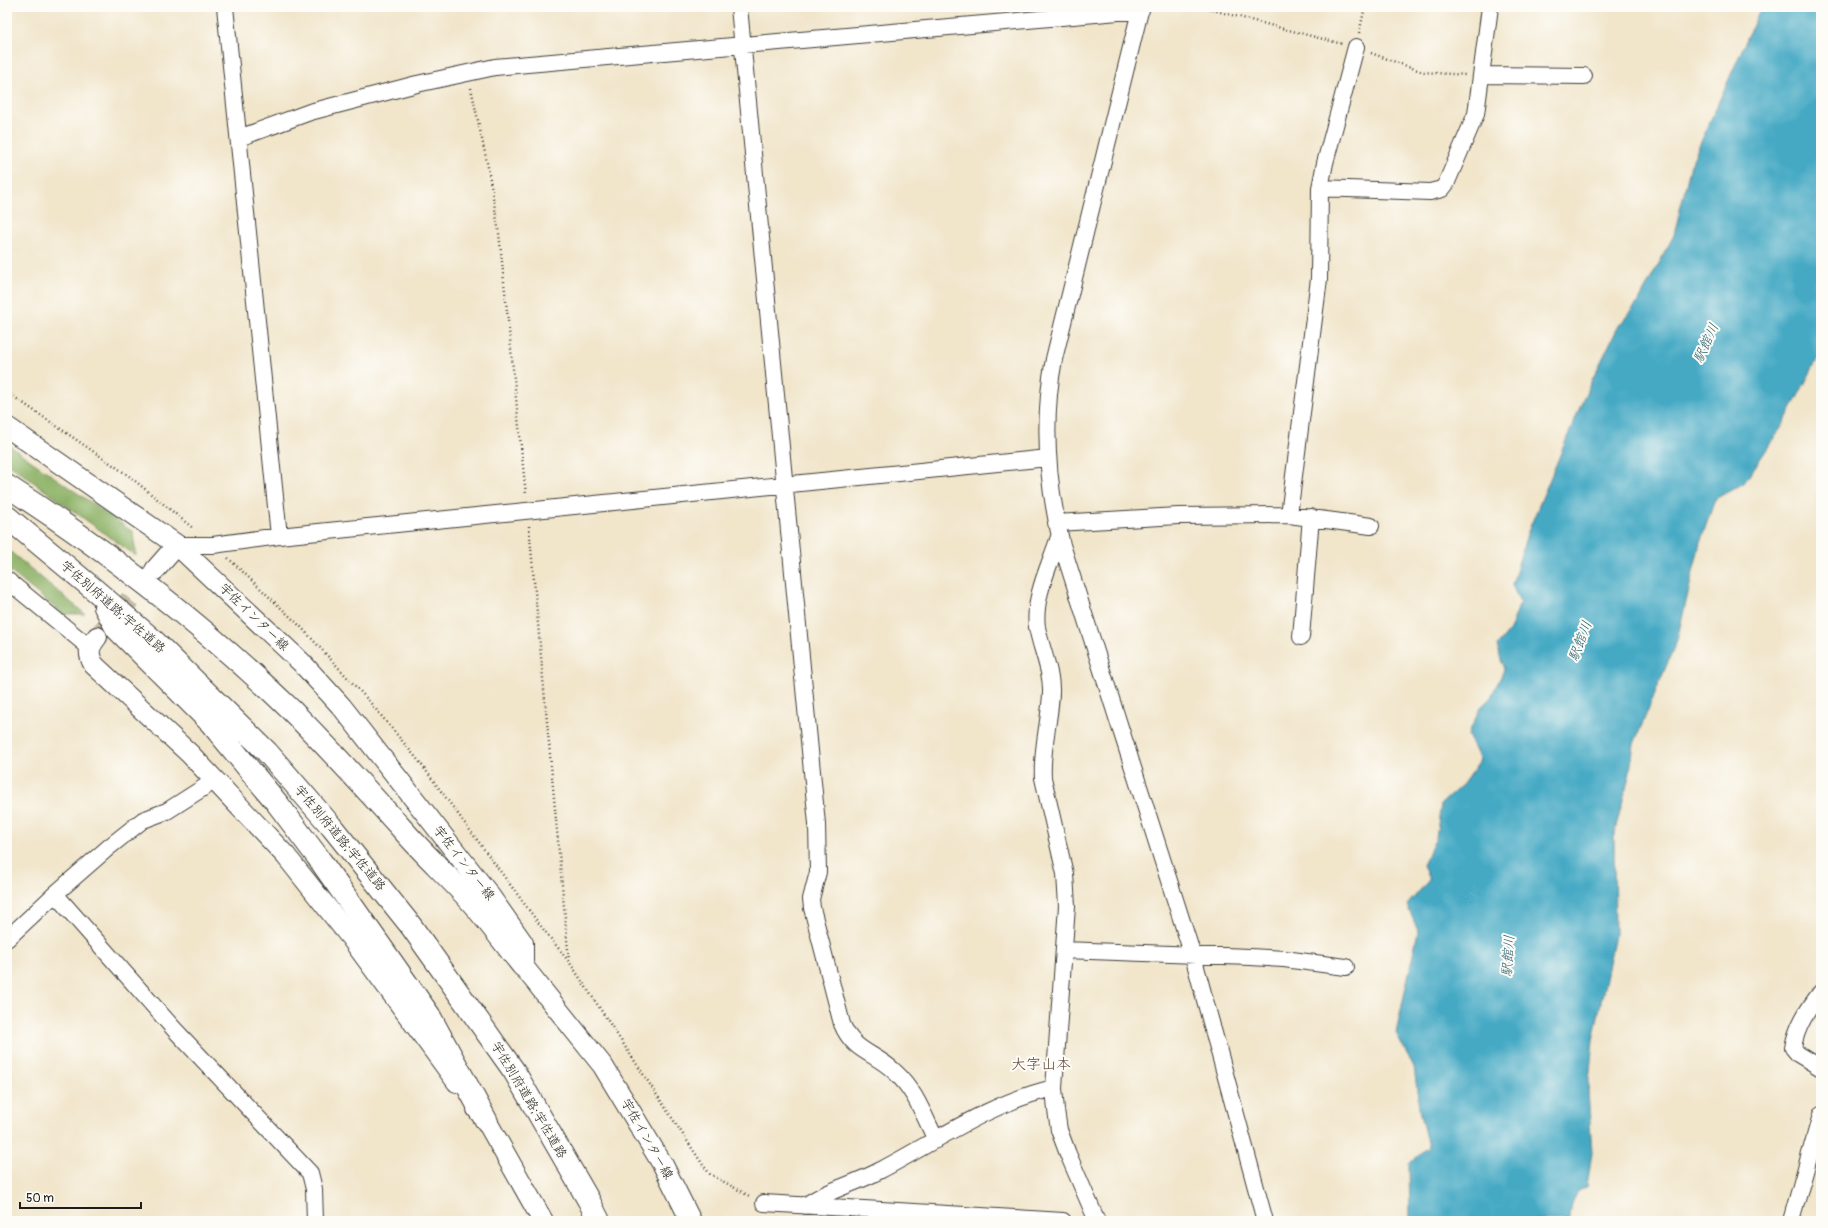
<svg xmlns="http://www.w3.org/2000/svg" width="1828" height="1228" font-family="Pangolin,'Klee One',sans-serif">
<style>
.forest{fill:#8bb064;stroke:#546640}
.water{fill:#44a9c4;stroke:#306270}
.lines{fill:none;stroke-linecap:round;stroke-linejoin:round}
.major-tunnel{stroke:#c6bda7;stroke-width:20;stroke-dasharray:20 10;stroke-linecap:butt}
.minor-casing{stroke:#3c3a36;stroke-width:18}
.major-casing{stroke:#3c3a36;stroke-width:22}
.highway-casing{stroke:#3c3a36;stroke-width:24}
.path{stroke:#3c3a36;stroke-width:2.5;stroke-dasharray:1 3;stroke-linecap:butt}
.minor{stroke:#fff;stroke-width:16}
.major{stroke:#fff;stroke-width:20}
.highway{stroke:#fff;stroke-width:22}
.labels{text-anchor:middle;dominant-baseline:central;stroke-width:4;stroke-linejoin:round;paint-order:stroke}
.street-label{font-size:13px;fill:#1c1c1c;stroke:#fdfcf7}
.water-label{font-size:14px;font-style:italic;fill:#306270;stroke:#fdfcf7}
.quarter-label{font-size:15px;fill:#5e4537;stroke:#fdfcf7}
</style>
<rect width="100%" height="100%" fill="#fdfcf7"/>
<filter id="ink" filterUnits="userSpaceOnUse"><feTurbulence type="fractalNoise" baseFrequency=".025" numOctaves="2"/><feDisplacementMap in="SourceGraphic" scale="8" xChannelSelector="R" yChannelSelector="G"/><feConvolveMatrix kernelMatrix="1 2 1 2 8 2 1 2 1" color-interpolation-filters="sRGB"/></filter>
<filter id="wash" filterUnits="userSpaceOnUse"><feTurbulence type="fractalNoise" baseFrequency=".012" numOctaves="4" result="noise"/><feDisplacementMap in="SourceGraphic" scale="16" xChannelSelector="R" yChannelSelector="G"/><feGaussianBlur stdDeviation="0.9" result="paint"/><feColorMatrix in="noise" values="0 0 0 0 0 0 0 0 0 0 0 0 0 0 0 0 0 1.4 0 .05"/><feComposite in="paint" operator="in"/></filter>
<g filter="url(#wash)">
<rect width="100%" height="100%" fill="#f1e5ca"/>
<path class="forest" d="M 7,444 L 133,532 L 136,556 L 7,463 Z
M 7,549 L 85,614 L 63,614 L 7,569 Z"/>
<path class="water" d="M 1761,7 L 1821,7 L 1821,352 L 1783,425 L 1744,483 L 1715,499 L 1700,543 L 1677,640 L 1634,744 L 1629,777 L 1614,834 L 1615,935 L 1593,1040 L 1588,1091 L 1592,1152 L 1587,1187 C 1572,1191 1569,1208 1569,1221 L 1410,1221 L 1409,1164 L 1428,1147 L 1420,1114 L 1414,1067 L 1396,1033 L 1418,931 L 1407,905 L 1429,880 L 1423,865 L 1436,838 L 1441,804 L 1463,784 L 1480,760 L 1468,735 L 1480,708 L 1491,697 L 1504,670 L 1497,646 L 1510,630 L 1520,603 L 1512,585 L 1527,534 L 1588,388 L 1618,327 L 1639,301 L 1674,235 L 1691,164 Z"/>
</g>
<g filter="url(#ink)">
<g class="lines">
<path class="major-tunnel" d="M 97,637 L 154,572"/>
<defs>
<path id="minor" d="M 225,7 L 279,536
M 739,7 L 817,824 L 818,872 L 811,899 L 812,908 L 842,1024 C 854,1053 875,1052 895,1072 C 915,1090 924,1116 936,1140
M 1141,7 L 1054,359 C 1042,422 1047,484 1062,545 L 1193,956 L 1265,1221
M 1481,75 L 1584,76
M 239,138 L 310,112 L 417,84 L 495,67 L 1141,10
M 1320,188 L 1430,192 L 1442,189 L 1446,184 L 1476,114 L 1490,7
M 1289,515 L 1319,279 L 1320,188 L 1325,163 L 1356,47
M 1056,523 L 1178,516 L 1289,515 L 1371,526
M 1059,537 C 1050,565 1033,597 1037,627 C 1041,649 1052,671 1051,693 C 1050,721 1041,749 1043,778 L 1065,874 L 1067,906 L 1054,1088 L 1056,1110 L 1059,1130 L 1068,1154 L 1097,1221
M 177,545 L 213,545 L 279,536 L 1048,458
M 7,580 L 89,647
M 1301,637 L 1311,517
M 55,894 L 174,1029 L 310,1173 L 314,1189 L 315,1221
M 7,939 L 55,894 L 109,847 L 143,820 L 167,811 L 214,781
M 1064,950 L 1250,957 L 1284,959 L 1346,967
M 1821,992 C 1808,1009 1796,1027 1793,1048 L 1798,1054 L 1821,1068
M 764,1203 L 1063,1221
M 805,1206 C 827,1190 855,1184 879,1171 C 935,1142 991,1102 1054,1088
M 1791,1221 L 1821,1115"/>
<path id="major" d="M 7,427 L 177,545 L 302,663 L 342,707 L 487,892 L 523,943 L 523,966 L 603,1066 L 663,1165 L 691,1221
M 155,570 L 177,545
M 97,637 C 89,647 87,653 94,665 L 190,754 L 286,856 L 352,939 L 457,1082
M 477,1109 L 487,1122 L 543,1221"/>
<path id="highway" d="M 7,486 C 108,551 204,626 291,710 C 330,749 366,789 403,830 C 424,854 448,876 469,899 C 488,920 505,944 523,966
M 7,517 L 96,591 L 152,639 L 267,752 L 331,826 L 411,926 L 514,1071 L 589,1201 L 599,1221
M 105,607 L 117,629 L 211,723 L 277,803 L 317,856 L 429,1015 L 487,1122"/>
</defs>
<use href="#minor" class="minor-casing"/>
<use href="#major" class="major-casing"/>
<use href="#highway" class="highway-casing"/>
<path class="path" d="M 1201,7 L 1342,44
M 1359,33 L 1365,7
M 1371,53 L 1423,72 L 1466,75
M 471,88 L 488,167 L 499,233 L 526,495
M 7,392 L 129,476 L 194,529
M 529,526 L 569,961
M 228,558 L 301,627 L 369,701 L 418,760 L 540,925 L 570,963 L 703,1165 L 710,1174 L 751,1197"/>
<use href="#minor" class="minor"/>
<use href="#major" class="major"/>
<use href="#highway" class="highway"/>
</g>
</g>
<g class="labels">
<g class="street-label">
<text transform="translate(113 607) rotate(41)">宇佐別府道路;宇佐道路</text>
<text transform="translate(254 617) rotate(44)">宇佐インター線</text>
<text transform="translate(340 838) rotate(50)">宇佐別府道路;宇佐道路</text>
<text transform="translate(464 863) rotate(52)">宇佐インター線</text>
<text transform="translate(529 1100) rotate(59)">宇佐別府道路;宇佐道路</text>
<text transform="translate(647 1139) rotate(60)">宇佐インター線</text>
</g>
<g class="water-label">
<text transform="translate(1706 343) rotate(-65)">駅館川</text>
<text transform="translate(1580 641) rotate(-69)">駅館川</text>
<text transform="translate(1508 956) rotate(-86)">駅館川</text>
</g>
<g class="quarter-label">
<text x="1041" y="1064">大字山本</text>
</g>
</g>
<rect width="1828" height="1228" fill="none" stroke="#fdfcf7" stroke-width="24"/>
<path d="M20 1202v6h121v-6" fill="none" stroke="#1c1c1c" stroke-width="2"/>
<text x="26" y="1202" font-size="12" fill="#1c1c1c" stroke="#fdfcf7" stroke-width="3" paint-order="stroke">50 m</text>
</svg>
